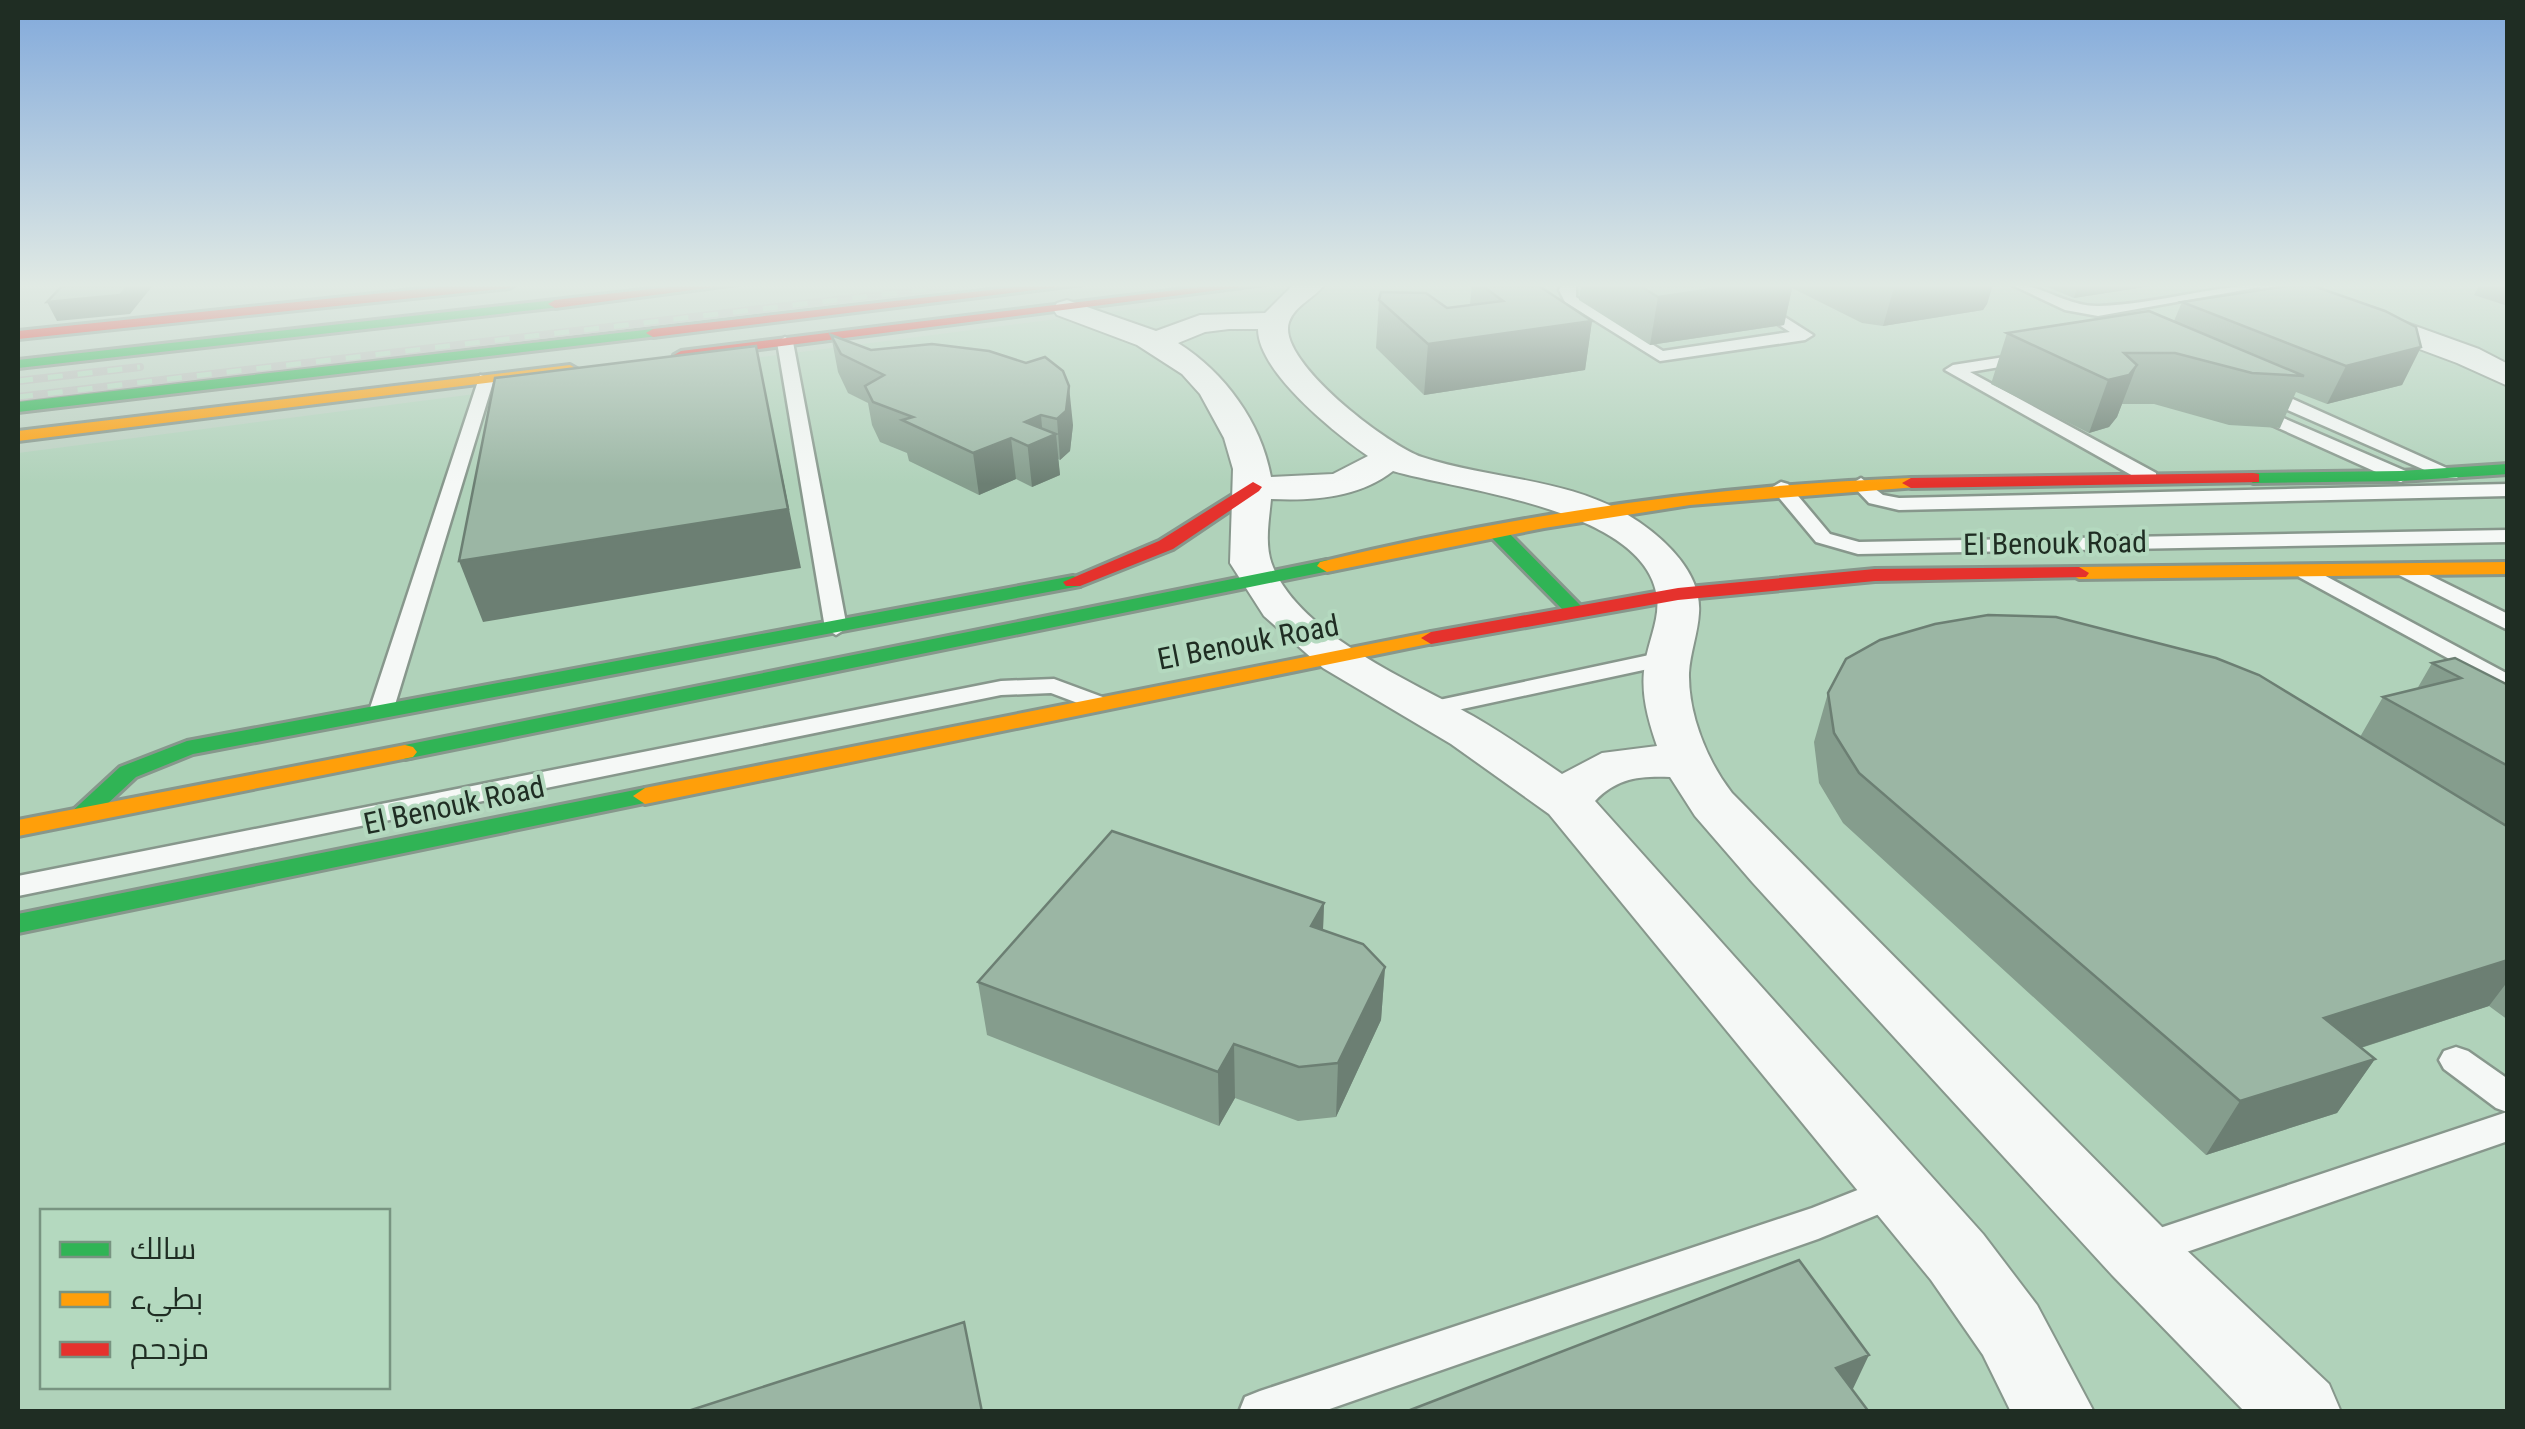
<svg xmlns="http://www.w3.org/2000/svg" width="2525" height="1429" font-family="'Roboto Condensed',Cairo,sans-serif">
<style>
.built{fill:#b0d2ba;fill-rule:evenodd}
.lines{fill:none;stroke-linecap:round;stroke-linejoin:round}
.lane-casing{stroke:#87978c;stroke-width:5}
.street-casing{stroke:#87978c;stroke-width:4}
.fast-casing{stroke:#87978c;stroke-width:6}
.slow-casing{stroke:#87978c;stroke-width:6}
.jam-casing{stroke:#87978c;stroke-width:6}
.lane{fill:#f5f8f6;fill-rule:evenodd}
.street{fill:#f5f8f6;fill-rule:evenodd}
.fast{fill:#30b455;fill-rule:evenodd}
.slow{fill:#ff9f0a;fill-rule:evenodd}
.jam{fill:#e5322d;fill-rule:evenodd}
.rail-casing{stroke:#b9beba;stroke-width:8}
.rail{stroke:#b4d9bf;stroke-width:5;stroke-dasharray:15;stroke-linecap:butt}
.wall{fill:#859d8d}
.shaded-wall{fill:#6c7f73}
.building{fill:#9bb6a4;stroke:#6c7f73;stroke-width:2.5}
.labels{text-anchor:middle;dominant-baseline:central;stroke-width:8;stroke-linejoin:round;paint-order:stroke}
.street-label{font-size:30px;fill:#1f2d23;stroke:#b4d9bf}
</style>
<rect width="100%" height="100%" fill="#bcd1c2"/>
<path class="built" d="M 1328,284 L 2507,284 L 2507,1411 L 18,1411 L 18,453 ZM 42,1212 L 388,1212 L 388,1386 L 42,1386 Z"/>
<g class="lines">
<defs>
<path id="lane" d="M 1562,284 L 1576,284 L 1576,297 L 1663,351 L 1790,332 L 1715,284 L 1733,284 L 1813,335 L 1805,340 L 1660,361 L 1565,302 L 1559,290 Z
M 2010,284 C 2042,284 2067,307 2099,306 C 2159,304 2217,284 2277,284 L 2098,316 L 2065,310 Z
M 785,337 L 793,342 L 847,628 L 836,635 L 825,628 L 777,342 Z
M 2030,353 L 2036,355 L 2036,361 L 1970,372 L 2156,473 L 2156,481 L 2142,481 L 1945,370 L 1953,365 Z
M 480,375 L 494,379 L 394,708 L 391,713 L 373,713 L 370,708 Z
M 2256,388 L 2268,388 L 2460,474 L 2457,478 L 2443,478 L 2256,396 Z
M 2251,404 L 2408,472 L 2411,476 L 2401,482 L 2394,480 L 2245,413 L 2242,409 Z
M 1861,478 L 1883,495 L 1899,498 L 2508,484 L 2508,496 L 1899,510 L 1869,503 L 1851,484 Z
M 1781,482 L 1788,484 L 1830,534 L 1859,542 L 2508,530 L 2508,542 L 1858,554 L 1816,542 L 1771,488 Z
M 2407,564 L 2508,614 L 2508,630 L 2399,575 L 2396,570 L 2399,565 Z
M 2307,566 L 2508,674 L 2508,691 L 2299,577 L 2296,572 Z
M 1668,651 L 1680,658 L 1676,663 L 1425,717 L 1413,710 L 1425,703 Z
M 1054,679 L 1108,699 L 1111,704 L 1099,711 L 1051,693 L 1001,695 L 18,896 L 18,876 L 1001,681 Z
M 2456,1047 L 2468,1051 L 2508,1079 L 2508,1141 L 2143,1267 L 2130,1262 L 2124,1250 L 2130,1238 L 2507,1112 L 2496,1108 L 2444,1069 L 2439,1060 L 2444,1051 Z
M 1898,1174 L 1911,1179 L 1916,1190 L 1911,1201 L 1818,1239 L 1321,1412 L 1239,1412 L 1245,1397 L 1260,1391 L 1812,1208 Z"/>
<path id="street" d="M 1294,284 L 1325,284 C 1315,298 1295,305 1289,322 C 1276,361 1389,446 1422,457 C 1494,481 1573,477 1639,522 C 1668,542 1702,575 1699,613 C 1698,633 1690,653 1689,673 C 1688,714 1707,761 1732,793 L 2164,1229 L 2329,1384 L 2341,1412 L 2245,1412 L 2112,1275 L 1753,883 L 1695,816 L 1670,777 C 1639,776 1617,778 1595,801 L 1983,1234 L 2037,1305 L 2094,1412 L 2011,1412 L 1983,1355 L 1931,1280 L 1549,814 L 1451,744 L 1323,668 L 1264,616 L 1230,563 L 1233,469 L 1224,438 L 1200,394 L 1182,374 L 1137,345 L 1057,315 L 1053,309 L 1057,303 L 1067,300 L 1156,331 L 1200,315 L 1265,313 ZM 1229,329 L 1258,329 C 1258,372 1335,433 1368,456 L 1333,474 L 1271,477 C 1261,422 1225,373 1178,343 L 1205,332 ZM 1393,471 C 1460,491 1645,508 1657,597 C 1660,619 1648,642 1645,664 C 1640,692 1648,720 1657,746 L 1602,753 L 1562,774 C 1533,754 1504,734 1473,716 C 1412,681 1302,636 1273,567 C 1264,546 1269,522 1271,499 C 1312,501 1359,498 1393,471 Z
M 2258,284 L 2298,284 L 2479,349 L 2508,364 L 2508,386 L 2457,363 L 2261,290 Z"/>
<path id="fast" d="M 555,300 L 562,304 L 560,307 L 18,368 L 18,360 Z
M 653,329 L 658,330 L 658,336 L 18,412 L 18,402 Z
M 2508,464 L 2508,474 L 2401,481 L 2253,483 L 2244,478 L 2253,473 L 2401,471 Z
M 1496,525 L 1503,527 L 1581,606 L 1584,610 L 1581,614 L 1567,614 L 1489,535 L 1489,527 Z
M 1327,560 L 1337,566 L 1334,570 L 405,759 L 393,752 L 405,745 Z
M 1073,576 L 1080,578 L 1083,582 L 1080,586 L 193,754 L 136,777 L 89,821 L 71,821 L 68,815 L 120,767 L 187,741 Z
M 645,788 L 654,791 L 657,796 L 654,801 L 18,933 L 18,914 Z"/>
<path id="slow" d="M 570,365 L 577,369 L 575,372 L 18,441 L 18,431 Z
M 1911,478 L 1917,479 L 1917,487 L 1690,505 L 1544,528 L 1327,572 L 1317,566 L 1320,562 C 1513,515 1713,485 1911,478 Z
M 2508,562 L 2508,574 L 2079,579 L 2069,573 L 2079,567 Z
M 1431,632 L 1441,638 L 1438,642 L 645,804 L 633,796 L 645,788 Z
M 405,745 L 413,747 L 417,752 L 413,757 L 18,836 L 18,820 Z"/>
<path id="jam" d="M 469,284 L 516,284 L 510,288 L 18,339 L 18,331 Z
M 694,284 L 738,284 L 555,308 L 548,304 L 555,300 Z
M 1041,284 L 1084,284 L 653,337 L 646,333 L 653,329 Z
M 1225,284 L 1266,284 L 681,359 L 674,355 L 681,351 Z
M 2253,473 L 2259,474 L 2259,482 L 1911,488 L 1902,483 L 1911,478 Z
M 1253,482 L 1262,487 L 1259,491 L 1173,549 L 1080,586 L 1066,586 L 1063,582 L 1159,541 Z
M 2079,567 L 2089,573 L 2086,577 L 1875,581 L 1678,600 L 1431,644 L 1421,638 L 1431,632 L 1678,588 L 1875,569 Z"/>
</defs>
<use href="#lane" class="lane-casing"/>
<use href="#street" class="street-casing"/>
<use href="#fast" class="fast-casing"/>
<use href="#slow" class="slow-casing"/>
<use href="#jam" class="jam-casing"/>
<use href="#lane" class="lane"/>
<use href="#street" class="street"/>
<use href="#fast" class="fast"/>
<use href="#slow" class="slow"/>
<use href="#jam" class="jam"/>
<defs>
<path id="rail" d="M 18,381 L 140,367
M 18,397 L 972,284"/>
</defs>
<use href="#rail" class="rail-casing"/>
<use href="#rail" class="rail"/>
</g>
<path class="wall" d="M 1472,284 L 1536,284 L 1592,321 L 1585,370 L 1424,395 L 1376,348 L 1379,300 L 1447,308 L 1470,305 Z
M 1581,284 L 1993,284 L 1987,304 L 1983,310 L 1883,326 L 1862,323 L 1792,288 L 1784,325 L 1650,345 L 1579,300 Z
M 2040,284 L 2163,284 L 2074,298 Z
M 2480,284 L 2508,284 L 2508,306 L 2474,295 Z
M 2182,302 L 2421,347 L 2402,385 L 2327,404 L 2296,392 L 2280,428 L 2229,425 L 2154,404 L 2122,404 L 2117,417 L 2109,427 L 2089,433 L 1991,384 L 2007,333 L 2174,321 Z
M 831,335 L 1073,425 L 1070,451 L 1060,460 L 1058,459 L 1060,475 L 1032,487 L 1016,479 L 979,495 L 909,461 L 907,453 L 880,442 L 872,425 L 868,403 L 848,393 L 838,372 Z
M 2432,663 L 2508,685 L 2508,1020 L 2489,1006 L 2361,1048 L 2375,1059 L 2337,1113 L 2206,1155 L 1843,823 L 1819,783 L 1814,742 L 1828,693 L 2360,737 L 2383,697 L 2417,689 Z
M 1324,903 L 1323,930 L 1385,967 L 1381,1020 L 1336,1117 L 1298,1121 L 1235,1098 L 1219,1126 L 987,1035 L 978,982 Z"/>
<path class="shaded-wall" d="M 130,284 L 154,284 L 130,314 L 57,321 L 47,302 Z
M 1747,284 L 1793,284 L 1784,325 L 1650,345 L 1658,297 Z
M 1895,284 L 1993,284 L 1987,304 L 1983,310 L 1883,326 Z
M 2078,284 L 2163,284 L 2074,298 Z
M 1592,321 L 1585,370 L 1424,395 L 1428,344 Z
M 756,346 L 801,568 L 483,622 L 459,561 Z
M 2421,347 L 2402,385 L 2327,404 L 2346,366 Z
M 2137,365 L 2117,417 L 2109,427 L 2089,433 L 2108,380 Z
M 1069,386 L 1073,425 L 1070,451 L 1060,460 L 1057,419 Z
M 1041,415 L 1043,439 L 1056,434 L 1060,475 L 1032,487 L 1025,422 Z
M 1011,438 L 1016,479 L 979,495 L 973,453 Z
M 1324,903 L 1322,955 L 1311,926 Z
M 2508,960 L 2508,981 L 2489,1006 L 2289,1071 L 2324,1018 Z
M 1385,967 L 1381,1020 L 1336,1117 L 1338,1063 Z
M 1234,1044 L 1235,1098 L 1219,1126 L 1218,1072 Z
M 2375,1059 L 2337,1113 L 2206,1155 L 2240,1101 Z
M 1869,1355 L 1842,1412 L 1836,1368 Z"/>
<path class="building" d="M 64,284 L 130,284 L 120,295 L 47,302 Z
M 1480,284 L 1536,284 L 1592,321 L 1428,344 L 1379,300 L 1381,292 L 1426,293 L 1447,308 L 1503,301 Z
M 1637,284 L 1747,284 L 1658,297 Z
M 2299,284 L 2308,284 L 2385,311 L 2416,327 L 2421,347 L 2346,366 L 2182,302 Z
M 2149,311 L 2304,376 L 2252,373 L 2175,353 L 2124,353 L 2137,365 L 2129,375 L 2108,380 L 2007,333 Z
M 831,335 L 871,350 L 932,344 L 989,351 L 1026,363 L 1045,357 L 1063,371 L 1069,386 L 1066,411 L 1057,419 L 1041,415 L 1025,422 L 1056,434 L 1028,446 L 1011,438 L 973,453 L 902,420 L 913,417 L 873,402 L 865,386 L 884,375 L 841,354 Z
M 756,346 L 788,509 L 459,561 L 495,378 Z
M 1988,615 L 2056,617 L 2216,658 L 2259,675 L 2508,827 L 2508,960 L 2324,1018 L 2375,1059 L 2240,1101 L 1859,773 L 1834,733 L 1828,693 L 1846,659 L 1880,640 L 1935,624 Z
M 2455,658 L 2508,685 L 2508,766 L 2383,697 L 2461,678 L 2432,663 Z
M 1112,831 L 1324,903 L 1311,926 L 1363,944 L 1385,967 L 1338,1063 L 1299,1067 L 1234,1044 L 1218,1072 L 978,982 Z
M 1799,1260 L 1869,1355 L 1836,1368 L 1869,1412 L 1405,1412 Z
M 964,1322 L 982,1412 L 685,1412 Z"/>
<linearGradient id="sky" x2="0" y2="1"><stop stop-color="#81a9db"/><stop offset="0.59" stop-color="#e1eae4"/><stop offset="1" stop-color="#e1eae4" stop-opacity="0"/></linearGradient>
<rect width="2525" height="484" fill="url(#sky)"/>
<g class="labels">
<g class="street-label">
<text transform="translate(2055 543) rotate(-1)">El Benouk Road</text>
<text transform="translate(1248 642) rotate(-11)">El Benouk Road</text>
<text transform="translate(454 805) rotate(-12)">El Benouk Road</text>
</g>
</g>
<rect width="2525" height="1429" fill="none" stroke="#1f2d23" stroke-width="40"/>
<rect x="40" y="1209" width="350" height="180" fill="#b4d9bf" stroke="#789481" stroke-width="2.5"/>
<rect x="60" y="1242" width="50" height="15" fill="#30b455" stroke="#789481" stroke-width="2.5"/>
<text x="130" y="1259" font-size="30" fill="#1f2d23">سالك</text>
<rect x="60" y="1292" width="50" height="15" fill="#ff9f0a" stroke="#789481" stroke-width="2.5"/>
<text x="130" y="1309" font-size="30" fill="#1f2d23">بطيء</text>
<rect x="60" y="1342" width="50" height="15" fill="#e5322d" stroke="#789481" stroke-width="2.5"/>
<text x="130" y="1359" font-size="30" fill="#1f2d23">مزدحم</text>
</svg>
